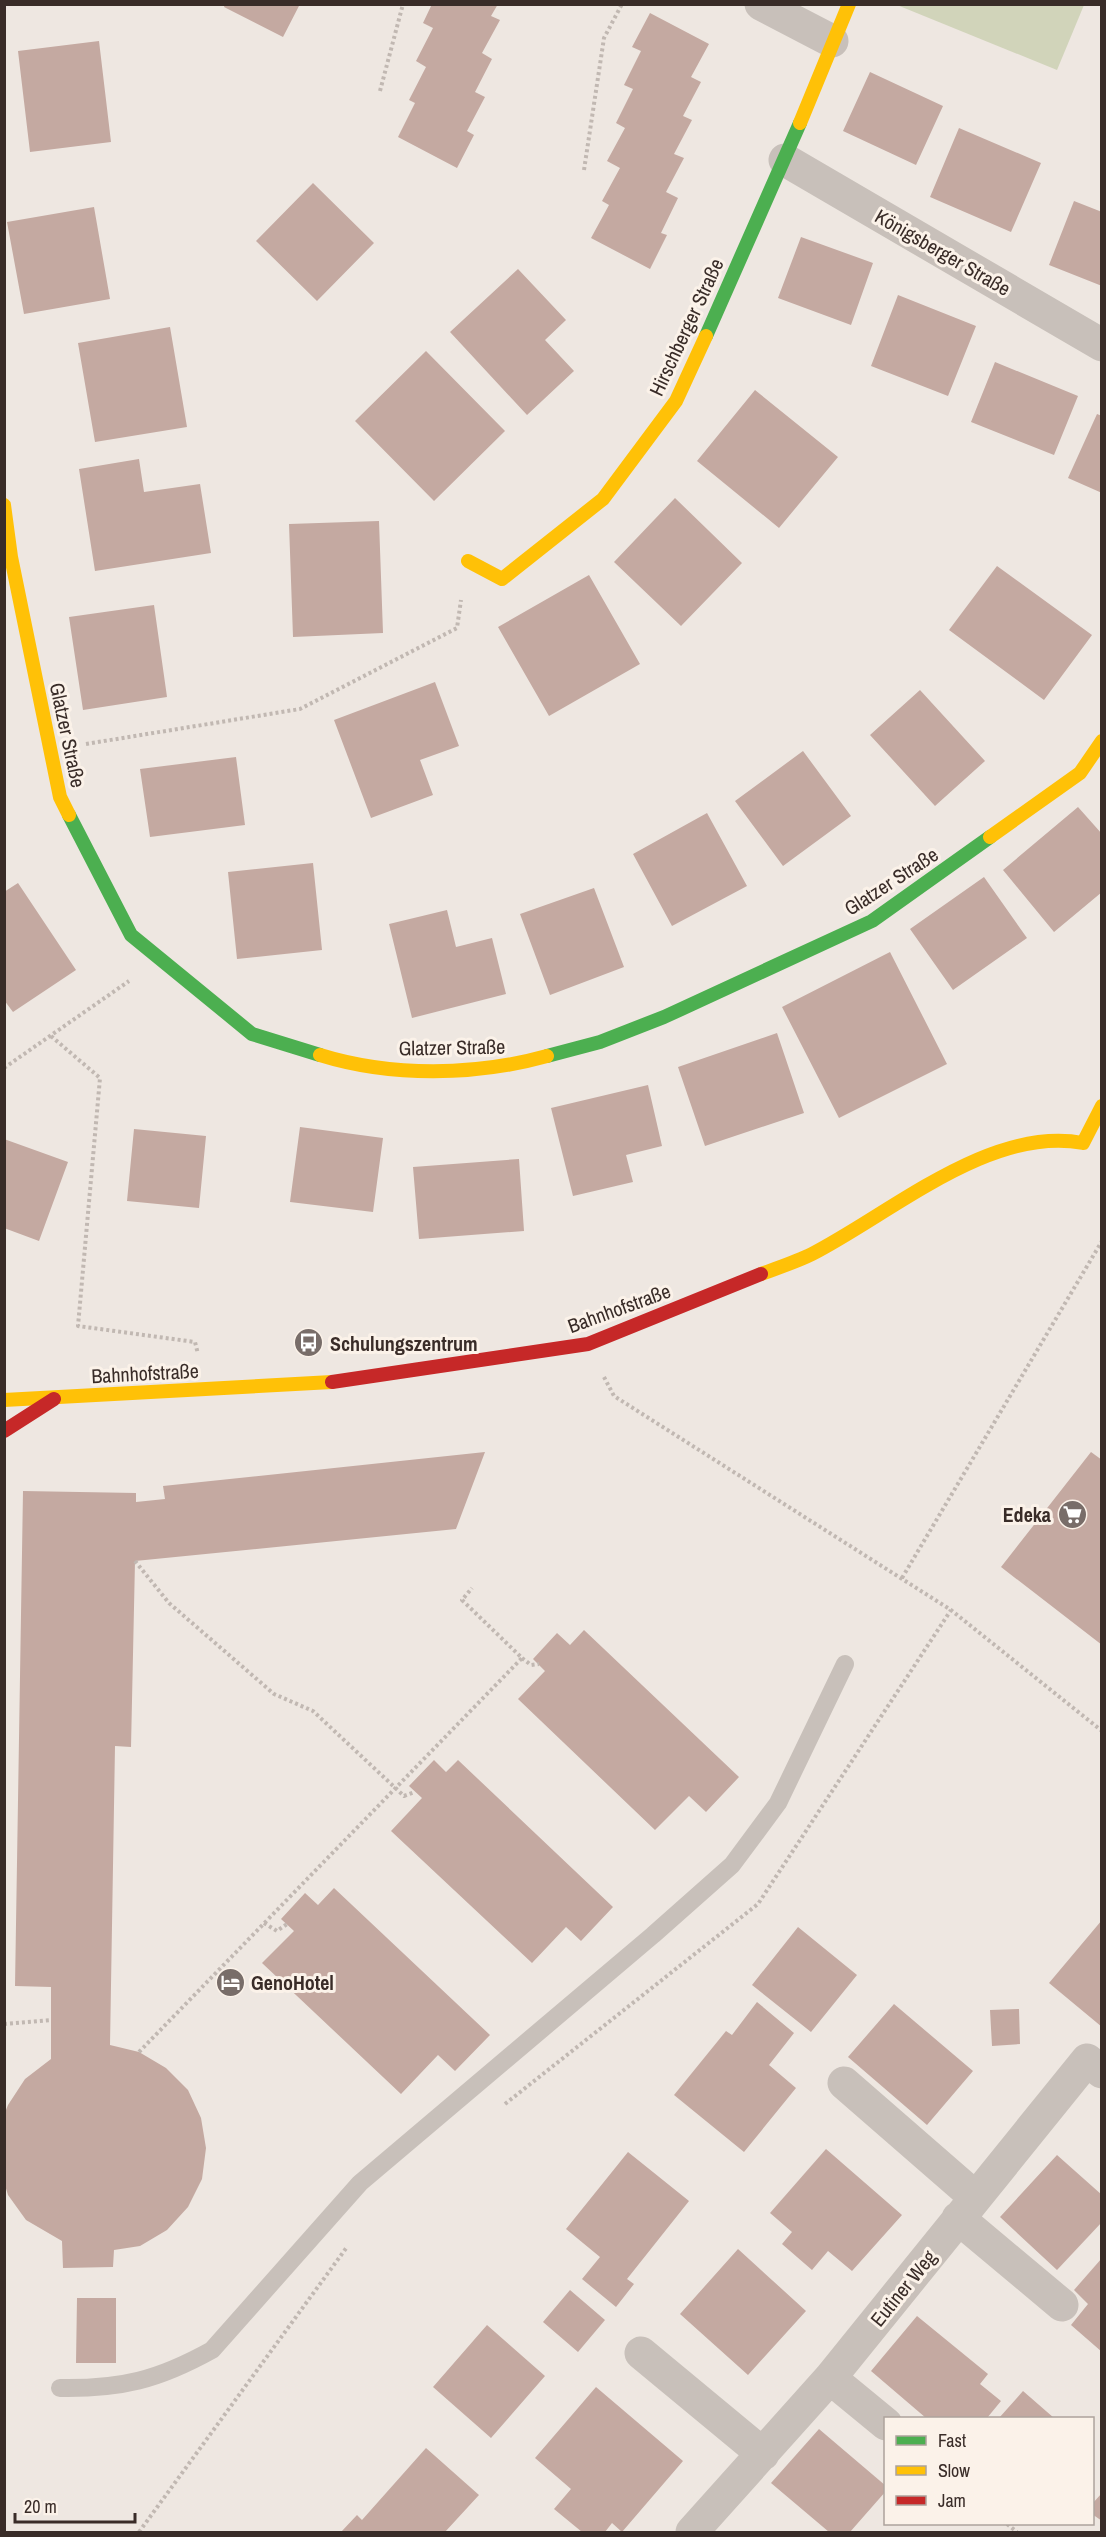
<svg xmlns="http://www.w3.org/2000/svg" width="1106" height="2537" font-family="'Archivo Narrow',sans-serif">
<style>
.green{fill:#d1d4ba}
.building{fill:#c4a9a1}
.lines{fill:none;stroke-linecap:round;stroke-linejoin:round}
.path{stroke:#c1b8b2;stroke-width:4;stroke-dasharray:3 3;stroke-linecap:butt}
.lane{stroke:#c8c0ba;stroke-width:18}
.street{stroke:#c8c0ba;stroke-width:33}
.fast{stroke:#4caf50;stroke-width:14}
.slow{stroke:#ffc107;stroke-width:14}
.jam{stroke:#c62828;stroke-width:14}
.labels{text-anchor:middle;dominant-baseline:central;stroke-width:6;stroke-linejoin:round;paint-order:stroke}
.street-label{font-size:20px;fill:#392c28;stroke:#fbf2e9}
.poi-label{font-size:20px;font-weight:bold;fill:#392c28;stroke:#fbf2e9;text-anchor:start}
</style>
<rect width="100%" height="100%" fill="#eee7e1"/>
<path class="green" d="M 897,5 L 1084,5 L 1057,70 Z"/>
<path class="building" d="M 225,4 L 300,4 L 283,37 L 224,7 Z
M 432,4 L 498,4 L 491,16 L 500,20 L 482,53 L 492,59 L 475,92 L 485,97 L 467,131 L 474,135 L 457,168 L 398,137 L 415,103 L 409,100 L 426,67 L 416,61 L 433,28 L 423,23 Z
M 650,13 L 709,44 L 691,77 L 701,82 L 683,116 L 692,120 L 674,154 L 684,158 L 666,192 L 678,198 L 661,233 L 667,235 L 650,269 L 591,238 L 609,205 L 602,201 L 620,168 L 607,161 L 625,128 L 616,123 L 633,89 L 624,85 L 641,51 L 632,47 Z
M 99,41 L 111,142 L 30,152 L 18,51 Z
M 870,72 L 943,106 L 916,165 L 843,131 Z
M 959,128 L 1041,163 L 1011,232 L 930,197 Z
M 313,183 L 374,243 L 317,301 L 256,241 Z
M 1074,201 L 1102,212 L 1102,286 L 1049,265 Z
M 94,207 L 110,299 L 24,314 L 7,222 Z
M 801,237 L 873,263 L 851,325 L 778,298 Z
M 518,269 L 566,320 L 545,340 L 574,371 L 527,415 L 450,332 Z
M 898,295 L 976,326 L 948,396 L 871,366 Z
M 170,327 L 187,427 L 95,442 L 78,343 Z
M 426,351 L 505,431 L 434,501 L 355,421 Z
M 995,362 L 1078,396 L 1054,455 L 971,422 Z
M 755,390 L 838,457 L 779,528 L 697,461 Z
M 1097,414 L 1102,416 L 1102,493 L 1068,478 Z
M 139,459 L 144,492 L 200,484 L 211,553 L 95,571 L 79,469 Z
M 675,498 L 742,563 L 681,626 L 614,562 Z
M 379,521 L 383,633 L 293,637 L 289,524 Z
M 997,566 L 1092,635 L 1044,700 L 949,630 Z
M 589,575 L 640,664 L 549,716 L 498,627 Z
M 154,605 L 167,697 L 83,710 L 69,617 Z
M 435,682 L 459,746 L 420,760 L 433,795 L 371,818 L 334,720 Z
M 920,690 L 985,761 L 935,806 L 870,735 Z
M 803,751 L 851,816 L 783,866 L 735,801 Z
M 236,757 L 245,825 L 150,837 L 140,769 Z
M 1078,807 L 1102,834 L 1102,892 L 1054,932 L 1003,870 Z
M 707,813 L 747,886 L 672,926 L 633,854 Z
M 313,863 L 322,950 L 237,959 L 228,872 Z
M 984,877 L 1027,938 L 953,990 L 910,929 Z
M 18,883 L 76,970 L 13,1012 L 4,1000 L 4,892 Z
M 594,888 L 624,967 L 550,995 L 520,914 Z
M 447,910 L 456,947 L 492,938 L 506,994 L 412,1018 L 389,924 Z
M 890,952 L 947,1064 L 839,1118 L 782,1007 Z
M 777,1033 L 804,1113 L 705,1146 L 678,1067 Z
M 648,1085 L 662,1146 L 626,1155 L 633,1182 L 573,1196 L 551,1108 Z
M 300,1127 L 383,1138 L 373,1212 L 290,1202 Z
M 134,1129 L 206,1136 L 199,1208 L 127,1201 Z
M 4,1139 L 68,1162 L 39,1241 L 4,1228 Z
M 519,1159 L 524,1231 L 419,1239 L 413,1167 Z
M 485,1452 L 456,1529 L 135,1561 L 131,1747 L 115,1746 L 110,2045 L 139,2052 L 166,2068 L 188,2090 L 201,2118 L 206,2148 L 202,2179 L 188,2207 L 167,2230 L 140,2246 L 114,2250 L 113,2267 L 63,2268 L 62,2241 L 26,2220 L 8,2195 L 4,2182 L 4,2115 L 8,2105 L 25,2079 L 51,2059 L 51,1987 L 15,1986 L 23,1491 L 136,1493 L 136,1502 L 165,1499 L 163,1486 Z
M 1091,1452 L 1102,1460 L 1102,1645 L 1001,1567 Z
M 584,1630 L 739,1777 L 706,1812 L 689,1796 L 655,1830 L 518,1699 L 545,1671 L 533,1659 L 557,1633 L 570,1645 Z
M 434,1760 L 446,1772 L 458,1760 L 613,1907 L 581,1941 L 566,1927 L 532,1963 L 391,1831 L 422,1798 L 409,1786 Z
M 334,1888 L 490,2035 L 455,2071 L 438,2055 L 401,2094 L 262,1963 L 294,1931 L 281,1919 L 305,1893 L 318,1905 Z
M 1102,1920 L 1102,2027 L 1049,1983 Z
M 798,1927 L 857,1975 L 811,2032 L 752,1985 Z
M 757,2002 L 794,2033 L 769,2065 L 796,2088 L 744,2152 L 674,2095 L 726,2031 L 732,2035 Z
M 894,2004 L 973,2071 L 927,2125 L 848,2057 Z
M 1019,2009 L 1020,2044 L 992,2046 L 990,2010 Z
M 826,2149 L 902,2215 L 852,2271 L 828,2251 L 812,2270 L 782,2244 L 792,2232 L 770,2213 Z
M 628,2152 L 689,2201 L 627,2279 L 634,2284 L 616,2307 L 582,2279 L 600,2257 L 566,2229 Z
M 1057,2155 L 1102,2195 L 1102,2222 L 1057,2270 L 1000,2217 Z
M 738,2249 L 806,2311 L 748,2375 L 680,2314 Z
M 1102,2258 L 1102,2352 L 1071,2325 L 1088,2304 L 1074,2290 Z
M 570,2290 L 605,2320 L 578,2352 L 543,2322 Z
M 77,2298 L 116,2298 L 116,2363 L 76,2363 Z
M 917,2316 L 988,2374 L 980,2384 L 1001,2401 L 987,2418 L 926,2418 L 871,2371 Z
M 487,2325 L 545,2376 L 491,2438 L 433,2387 Z
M 596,2387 L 683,2461 L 622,2532 L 612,2523 L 605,2532 L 582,2532 L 554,2509 L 571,2489 L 535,2458 Z
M 1023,2391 L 1054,2418 L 999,2418 Z
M 819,2429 L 886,2486 L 886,2491 L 850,2532 L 829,2532 L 771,2483 Z
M 426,2448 L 479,2495 L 445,2532 L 341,2532 L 357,2515 L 362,2520 Z
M 1102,2493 L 1102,2521 L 1092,2514 L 1092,2504 Z"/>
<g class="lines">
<path class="path" d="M 380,91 L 403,4
M 584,170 L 604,38 L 622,4
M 86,744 L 300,709 L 457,628 L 461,600
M 51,1036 L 100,1078 L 78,1326 L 195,1342 L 198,1354
M 4,1068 L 129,981
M 604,1377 L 614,1396 L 951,1610 L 1102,1731
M 135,1561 L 169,1603 L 274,1694 L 313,1711 L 404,1796 L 415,1792
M 902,1578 L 1102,1241
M 522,1658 L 531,1665 L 539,1664
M 264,1923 L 277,1931 L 287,1924
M 4,2024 L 51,2020
M 139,2052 L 522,1658 L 462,1600 L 472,1588
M 505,2104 L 758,1904 L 951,1610
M 1007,2524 L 1017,2532
M 139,2532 L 347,2247"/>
<path class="lane" d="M 60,2388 C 121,2389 158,2380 212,2350 L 360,2183 L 653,1935 L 732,1865 L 778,1803 L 845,1664"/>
<path class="street" d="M 761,4 L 832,41
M 785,160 L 1102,345
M 844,2083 L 975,2197
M 958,2218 L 1062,2305
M 641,2353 L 763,2454
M 830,2378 L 886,2424
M 692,2532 L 830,2378 L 1087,2060 L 1102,2072"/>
<path class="fast" d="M 706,336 L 800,123
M 69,815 L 131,935 L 252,1034 L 320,1055
M 547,1056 L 600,1042 L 664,1017 L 872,921 L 990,837"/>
<path class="slow" d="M 800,123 L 849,4
M 4,505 L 11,557 L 60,797 L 69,815
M 468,561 L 502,579 L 603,499 L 676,401 L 706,336
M 990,837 L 1080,773 L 1102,741
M 320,1055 C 391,1077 475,1076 547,1056
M 761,1274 C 777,1268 796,1262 812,1254 C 890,1214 991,1125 1083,1143 L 1102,1106
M 4,1400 L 332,1382"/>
<path class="jam" d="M 332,1382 L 588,1344 L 761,1274
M 4,1431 L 54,1399"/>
</g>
<defs>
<symbol id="bus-disc" viewBox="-11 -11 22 22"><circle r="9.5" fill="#786d69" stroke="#fbf2e9"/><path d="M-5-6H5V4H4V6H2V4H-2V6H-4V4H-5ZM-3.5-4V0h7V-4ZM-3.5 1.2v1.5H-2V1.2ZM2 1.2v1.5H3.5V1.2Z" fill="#fff"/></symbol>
<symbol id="supermarket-disc" viewBox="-11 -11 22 22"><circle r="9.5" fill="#786d69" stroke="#fbf2e9"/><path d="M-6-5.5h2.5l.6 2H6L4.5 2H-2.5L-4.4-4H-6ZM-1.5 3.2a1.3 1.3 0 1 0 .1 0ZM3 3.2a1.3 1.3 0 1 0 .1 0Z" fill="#fff"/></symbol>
<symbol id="hotel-disc" viewBox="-11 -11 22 22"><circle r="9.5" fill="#786d69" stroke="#fbf2e9"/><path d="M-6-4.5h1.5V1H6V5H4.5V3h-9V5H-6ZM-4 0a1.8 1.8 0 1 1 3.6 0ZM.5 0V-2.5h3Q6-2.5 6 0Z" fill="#fff"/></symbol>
</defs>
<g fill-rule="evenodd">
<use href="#bus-disc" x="292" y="1326" width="33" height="33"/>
<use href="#supermarket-disc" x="1056" y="1498" width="33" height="33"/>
<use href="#hotel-disc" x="214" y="1966" width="33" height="33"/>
</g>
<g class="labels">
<g class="street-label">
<text transform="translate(943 252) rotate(30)">Königsberger Straße</text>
<text transform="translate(686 327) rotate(-65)">Hirschberger Straße</text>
<text transform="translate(68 735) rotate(78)">Glatzer Straße</text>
<text transform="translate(891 881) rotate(-33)">Glatzer Straße</text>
<text transform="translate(452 1047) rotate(-1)">Glatzer Straße</text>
<text transform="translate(619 1308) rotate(-20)">Bahnhofstraße</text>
<text transform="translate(145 1373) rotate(-3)">Bahnhofstraße</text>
<text transform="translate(903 2288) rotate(-51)">Eutiner Weg</text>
</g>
<g class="poi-label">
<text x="330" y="1343">Schulungszentrum</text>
<text x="1051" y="1514" text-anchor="end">Edeka</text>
<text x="251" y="1982">GenoHotel</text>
</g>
</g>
<rect width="1106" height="2537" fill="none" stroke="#392c28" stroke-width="12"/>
<rect x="884" y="2417" width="210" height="108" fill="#fbf2e9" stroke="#ada39c" stroke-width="1.5"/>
<rect x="896" y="2436" width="30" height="9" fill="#4caf50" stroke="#ada39c" stroke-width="1.5"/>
<text x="938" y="2447" font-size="18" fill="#392c28">Fast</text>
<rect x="896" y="2466" width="30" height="9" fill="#ffc107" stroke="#ada39c" stroke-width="1.5"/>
<text x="938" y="2477" font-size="18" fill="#392c28">Slow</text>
<rect x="896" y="2496" width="30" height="9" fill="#c62828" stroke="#ada39c" stroke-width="1.5"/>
<text x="938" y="2507" font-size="18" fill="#392c28">Jam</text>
<path d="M15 2513v9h120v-9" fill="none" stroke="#392c28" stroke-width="3"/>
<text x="24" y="2513" font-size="18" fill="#392c28" stroke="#fbf2e9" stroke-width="4.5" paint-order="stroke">20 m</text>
</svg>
